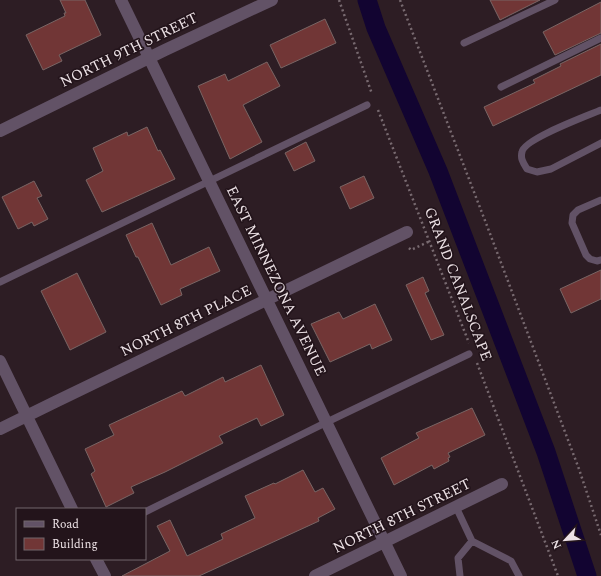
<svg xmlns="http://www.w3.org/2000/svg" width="601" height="576" font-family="Spectral,serif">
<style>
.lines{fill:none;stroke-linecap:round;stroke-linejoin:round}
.canal{stroke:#120431;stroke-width:19}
.building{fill:#713636;stroke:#796564}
.path{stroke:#786a70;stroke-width:2.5;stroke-dasharray:2 3;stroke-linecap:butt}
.lane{stroke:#625266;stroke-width:7}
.street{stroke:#625266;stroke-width:12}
.labels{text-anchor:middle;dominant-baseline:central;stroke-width:3.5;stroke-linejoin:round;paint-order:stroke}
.street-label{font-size:15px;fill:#ece1e5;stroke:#23141b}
</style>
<rect width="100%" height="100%" fill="#2d1d24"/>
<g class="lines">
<path class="canal" d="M 367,0 L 376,28 L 438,171 L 546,452 L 587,576"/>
</g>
<path class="building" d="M 60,0 L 85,0 L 101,35 L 59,55 L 62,61 L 43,70 L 26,35 L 65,16 L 64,13 L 66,13 Z
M 490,0 L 540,0 L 500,20 Z
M 601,2 L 601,33 L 555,55 L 543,32 Z
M 325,19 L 336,43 L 281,68 L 270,45 Z
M 601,44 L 601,75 L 493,126 L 484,107 L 535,83 L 533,80 L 561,66 L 560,64 Z
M 267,62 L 280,86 L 243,105 L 262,142 L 230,159 L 198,86 L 225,74 L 228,81 Z
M 147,127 L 158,151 L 160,150 L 175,179 L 102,212 L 86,180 L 103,171 L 93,148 L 127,132 L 128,136 Z
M 306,142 L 315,161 L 294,171 L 285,153 Z
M 364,176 L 374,198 L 350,209 L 340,187 Z
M 34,181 L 42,196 L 37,198 L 48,219 L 34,226 L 32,222 L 18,229 L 2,197 Z
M 152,223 L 171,265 L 209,247 L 220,271 L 180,289 L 182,295 L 161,305 L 138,257 L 136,257 L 126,235 Z
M 601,270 L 601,299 L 571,313 L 560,289 Z
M 77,273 L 106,332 L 70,350 L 41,291 Z
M 423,277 L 429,291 L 425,293 L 444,335 L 431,340 L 406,285 Z
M 375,304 L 392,340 L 372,349 L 370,344 L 330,362 L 311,324 L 339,312 L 343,319 Z
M 261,365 L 284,415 L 261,426 L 257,418 L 219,436 L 223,443 L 165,472 L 131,487 L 134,493 L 106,507 L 91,474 L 95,471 L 85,449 L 114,435 L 109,425 L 182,391 L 185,396 L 223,377 L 225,382 Z
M 472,408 L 485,435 L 448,453 L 450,457 L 448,458 L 449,461 L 434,469 L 432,465 L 394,485 L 381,458 L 419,438 L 416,433 Z
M 303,470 L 315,492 L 323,488 L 335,509 L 318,518 L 319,521 L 199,576 L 122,576 L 170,551 L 157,526 L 170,520 L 187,556 L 223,539 L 221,534 L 255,518 L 245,496 L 274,483 L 275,484 Z"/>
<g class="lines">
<path class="path" d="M 339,0 L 372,94
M 400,0 L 489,231 L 579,469 L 601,535
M 378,110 L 469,343
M 409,248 L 411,250 L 430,241
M 477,363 L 558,576"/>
<path class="lane" d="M 464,43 L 555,0
M 501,87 L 601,38
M 601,110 C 587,116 524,139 522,152 C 520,159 524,164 527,169 L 537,172 L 551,169 L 601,143
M 601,200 L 578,210 L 573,215 L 572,223 L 586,255 L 590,259 L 597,261 L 601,260
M 0,282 L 367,105
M 456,507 L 472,541 L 511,561 L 519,576
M 145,512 L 327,422 L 469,354
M 460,576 L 458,558 L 472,541"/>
<path class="street" d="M 121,0 L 401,576
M 0,131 L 165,50 L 272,0
M 0,361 L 72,509
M 0,429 L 55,402 L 407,232
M 96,559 L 105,576
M 315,576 L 502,484"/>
</g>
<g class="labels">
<g class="street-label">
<text transform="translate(129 50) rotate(-26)">NORTH 9TH STREET</text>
<text transform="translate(276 281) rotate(64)">EAST MINNEZONA AVENUE</text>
<text transform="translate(458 284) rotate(69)">GRAND CANALSCAPE</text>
<text transform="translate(186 321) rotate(-26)">NORTH 8TH PLACE</text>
<text transform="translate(402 516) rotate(-26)">NORTH 8TH STREET</text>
</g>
</g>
<rect x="16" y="508" width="130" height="52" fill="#23141b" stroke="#73666c"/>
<rect x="24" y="521" width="20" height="6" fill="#625266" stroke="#73666c"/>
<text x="52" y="528" font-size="12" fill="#ece1e5">Road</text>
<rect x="24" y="538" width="20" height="12" fill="#713636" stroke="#73666c"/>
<text x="52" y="548" font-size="12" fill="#ece1e5">Building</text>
<g transform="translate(565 540) rotate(244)" stroke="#23141b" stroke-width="3" paint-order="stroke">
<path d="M0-3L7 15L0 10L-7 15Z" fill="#ece1e5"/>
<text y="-6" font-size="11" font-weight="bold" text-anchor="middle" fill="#ece1e5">N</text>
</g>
</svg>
